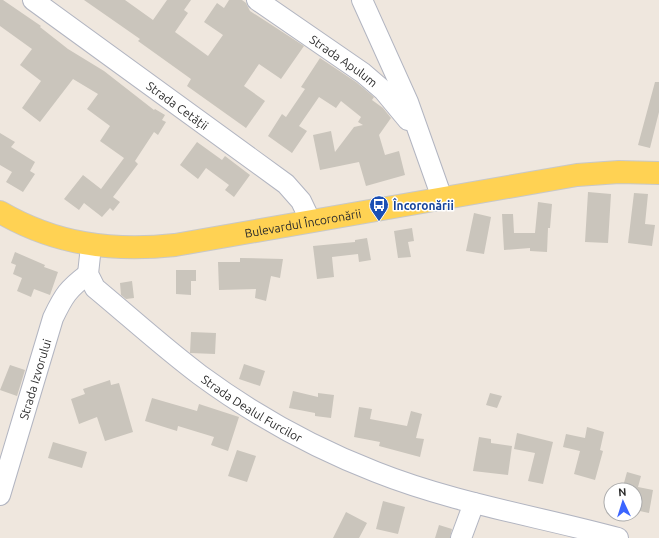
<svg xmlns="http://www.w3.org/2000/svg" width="659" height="538" font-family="Ubuntu,sans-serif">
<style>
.building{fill:#cac5bc}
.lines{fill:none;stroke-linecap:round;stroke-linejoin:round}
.minor-casing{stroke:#b2b5c1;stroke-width:22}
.major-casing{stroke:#c8c8c8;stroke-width:24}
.minor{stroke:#fff;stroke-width:20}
.major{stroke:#ffd253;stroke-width:22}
.labels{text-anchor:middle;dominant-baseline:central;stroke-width:3;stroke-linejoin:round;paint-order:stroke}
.street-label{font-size:12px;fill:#2c2c2c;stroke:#fff}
.transit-label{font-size:12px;font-weight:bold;fill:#164399;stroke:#fff;text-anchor:start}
</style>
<rect width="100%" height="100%" fill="#efe7de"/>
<path class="building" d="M 0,0 L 3,0 L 41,26 L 40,27 L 68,49 L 104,71 L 154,110 L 155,109 L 165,115 L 162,120 L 166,122 L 158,135 L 154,132 L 135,161 L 138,164 L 113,197 L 120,202 L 113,211 L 110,208 L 102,217 L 84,203 L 79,210 L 64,199 L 83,175 L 101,189 L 124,158 L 100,141 L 110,126 L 87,109 L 98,94 L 73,79 L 40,122 L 22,108 L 41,81 L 20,65 L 32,49 L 0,26 Z
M 84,0 L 125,0 L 153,20 L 167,0 L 191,0 L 184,10 L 188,13 L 175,32 L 208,56 L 223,35 L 204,22 L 217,3 L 224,8 L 229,0 L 242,0 L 246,3 L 250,11 L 304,46 L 281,79 L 259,64 L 244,86 L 265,101 L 246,128 L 187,86 L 191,79 L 138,41 L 140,39 Z
M 320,58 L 356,82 L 374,97 L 372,100 L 383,108 L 391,118 L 379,135 L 385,155 L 399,151 L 405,175 L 366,186 L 359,162 L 320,170 L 313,135 L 331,131 L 335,152 L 354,127 L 363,125 L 358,122 L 361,117 L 341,101 L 336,108 L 319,97 L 299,126 L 307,131 L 292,153 L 268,136 L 282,114 L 286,117 L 305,89 L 301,87 Z
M 655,82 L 659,82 L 659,112 L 650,148 L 638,145 Z
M 0,133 L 15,142 L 11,147 L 35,162 L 30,171 L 35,174 L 23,192 L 6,182 L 12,172 L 0,165 Z
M 197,142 L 222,160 L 225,156 L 250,175 L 234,197 L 225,190 L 229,185 L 206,168 L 198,179 L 180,165 Z
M 588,192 L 611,194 L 608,243 L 585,242 Z
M 634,193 L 648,194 L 645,224 L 655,225 L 652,246 L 628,243 Z
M 538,202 L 552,204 L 550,228 L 548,228 L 547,252 L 530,251 L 530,248 L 504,250 L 502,214 L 513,214 L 514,233 L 535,233 Z
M 474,213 L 491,217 L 484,254 L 466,251 Z
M 412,228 L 414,241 L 408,242 L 411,257 L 398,258 L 394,231 Z
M 367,238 L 371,260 L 359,262 L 358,254 L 332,257 L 334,277 L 317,279 L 313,246 L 355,242 L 355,240 Z
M 15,252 L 45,265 L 44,267 L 58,272 L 50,295 L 34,289 L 31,297 L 17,291 L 22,278 L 13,274 L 16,265 L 11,263 Z
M 240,258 L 283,259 L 280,278 L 271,276 L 266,301 L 255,298 L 256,289 L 219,290 L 218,262 L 240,262 Z
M 176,270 L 196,270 L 196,281 L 191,281 L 191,295 L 176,294 Z
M 132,281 L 134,298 L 126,299 L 121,295 L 120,283 Z
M 191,332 L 216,333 L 215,354 L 190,353 Z
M 244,364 L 265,371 L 260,386 L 239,379 Z
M 10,365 L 25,370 L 17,396 L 0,390 Z
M 110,380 L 111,385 L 119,383 L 133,432 L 105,441 L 97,417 L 79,424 L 71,399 L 85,394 L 83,389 Z
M 293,391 L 318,397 L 318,393 L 334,395 L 331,418 L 315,416 L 315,413 L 289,408 Z
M 490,393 L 502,396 L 497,408 L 486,405 Z
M 152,398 L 197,411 L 199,404 L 239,417 L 228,451 L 211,445 L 214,437 L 178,426 L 177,431 L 145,421 Z
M 359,407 L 372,409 L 370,419 L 407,426 L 411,411 L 422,414 L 416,438 L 424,439 L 420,457 L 379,446 L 380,442 L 354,437 Z
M 587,427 L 604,432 L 600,450 L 603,451 L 595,480 L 574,474 L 580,451 L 563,447 L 566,434 L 585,438 Z
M 517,433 L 553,442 L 543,484 L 528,481 L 535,453 L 514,449 Z
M 479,437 L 491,439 L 491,443 L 512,446 L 508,475 L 473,471 Z
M 53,442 L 87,452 L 82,468 L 48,458 Z
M 237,450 L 256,456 L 247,482 L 228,476 Z
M 627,472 L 641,476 L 638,487 L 653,490 L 649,513 L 635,510 L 635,490 L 622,490 Z
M 383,501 L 405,507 L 398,534 L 376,529 Z
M 346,512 L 367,523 L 359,538 L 333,538 Z
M 439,525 L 452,529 L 450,538 L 435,538 Z"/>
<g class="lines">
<defs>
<g id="minor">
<path id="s1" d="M 33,0 L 286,184 L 301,201 L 311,222"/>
<path id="s2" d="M 257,0 L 363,73 L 384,91 L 408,120"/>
<path d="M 362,0 L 408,102 L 442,198"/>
<path id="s3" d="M 91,246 L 88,274 L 95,288 C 130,317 164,348 200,375 C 253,414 314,448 376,472 C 454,503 537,516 618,538"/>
<path id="s4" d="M 0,495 L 53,318 C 64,295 68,289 88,274"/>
<path d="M 461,538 L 474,503"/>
</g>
<g id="major">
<path id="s5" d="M 0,212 C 55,244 112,252 175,245 L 577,175 L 619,172 L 659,173"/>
</g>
</defs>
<use href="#minor" class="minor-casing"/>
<use href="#major" class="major-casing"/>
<use href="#minor" class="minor"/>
<use href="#major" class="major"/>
</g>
<defs>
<symbol id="bus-pin" viewBox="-11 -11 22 30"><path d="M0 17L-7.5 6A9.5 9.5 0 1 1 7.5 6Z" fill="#1a4fb4" stroke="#fff"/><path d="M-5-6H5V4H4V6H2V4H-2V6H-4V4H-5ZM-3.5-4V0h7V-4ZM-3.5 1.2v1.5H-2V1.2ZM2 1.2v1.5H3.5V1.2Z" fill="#fff"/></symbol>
</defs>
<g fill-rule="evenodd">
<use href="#bus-pin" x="368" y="194" width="22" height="30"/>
</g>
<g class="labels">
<g class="street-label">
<text stroke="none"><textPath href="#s2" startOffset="106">Strada Apulum</textPath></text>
<text stroke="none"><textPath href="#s1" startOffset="179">Strada Cetății</textPath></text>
<text stroke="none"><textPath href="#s5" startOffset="311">Bulevardul Încoronării</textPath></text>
<text stroke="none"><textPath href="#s4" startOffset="121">Strada Izvorului</textPath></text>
<text stroke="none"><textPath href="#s3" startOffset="242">Strada Dealul Furcilor</textPath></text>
</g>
<g class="transit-label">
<text x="393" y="205">Încoronării</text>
</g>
</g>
<g transform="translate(623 502) rotate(356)"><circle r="19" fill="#ffffff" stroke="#ababab"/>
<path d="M0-3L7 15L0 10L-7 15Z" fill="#3b65ff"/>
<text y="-6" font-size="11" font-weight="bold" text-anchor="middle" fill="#2c2c2c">N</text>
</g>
</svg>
